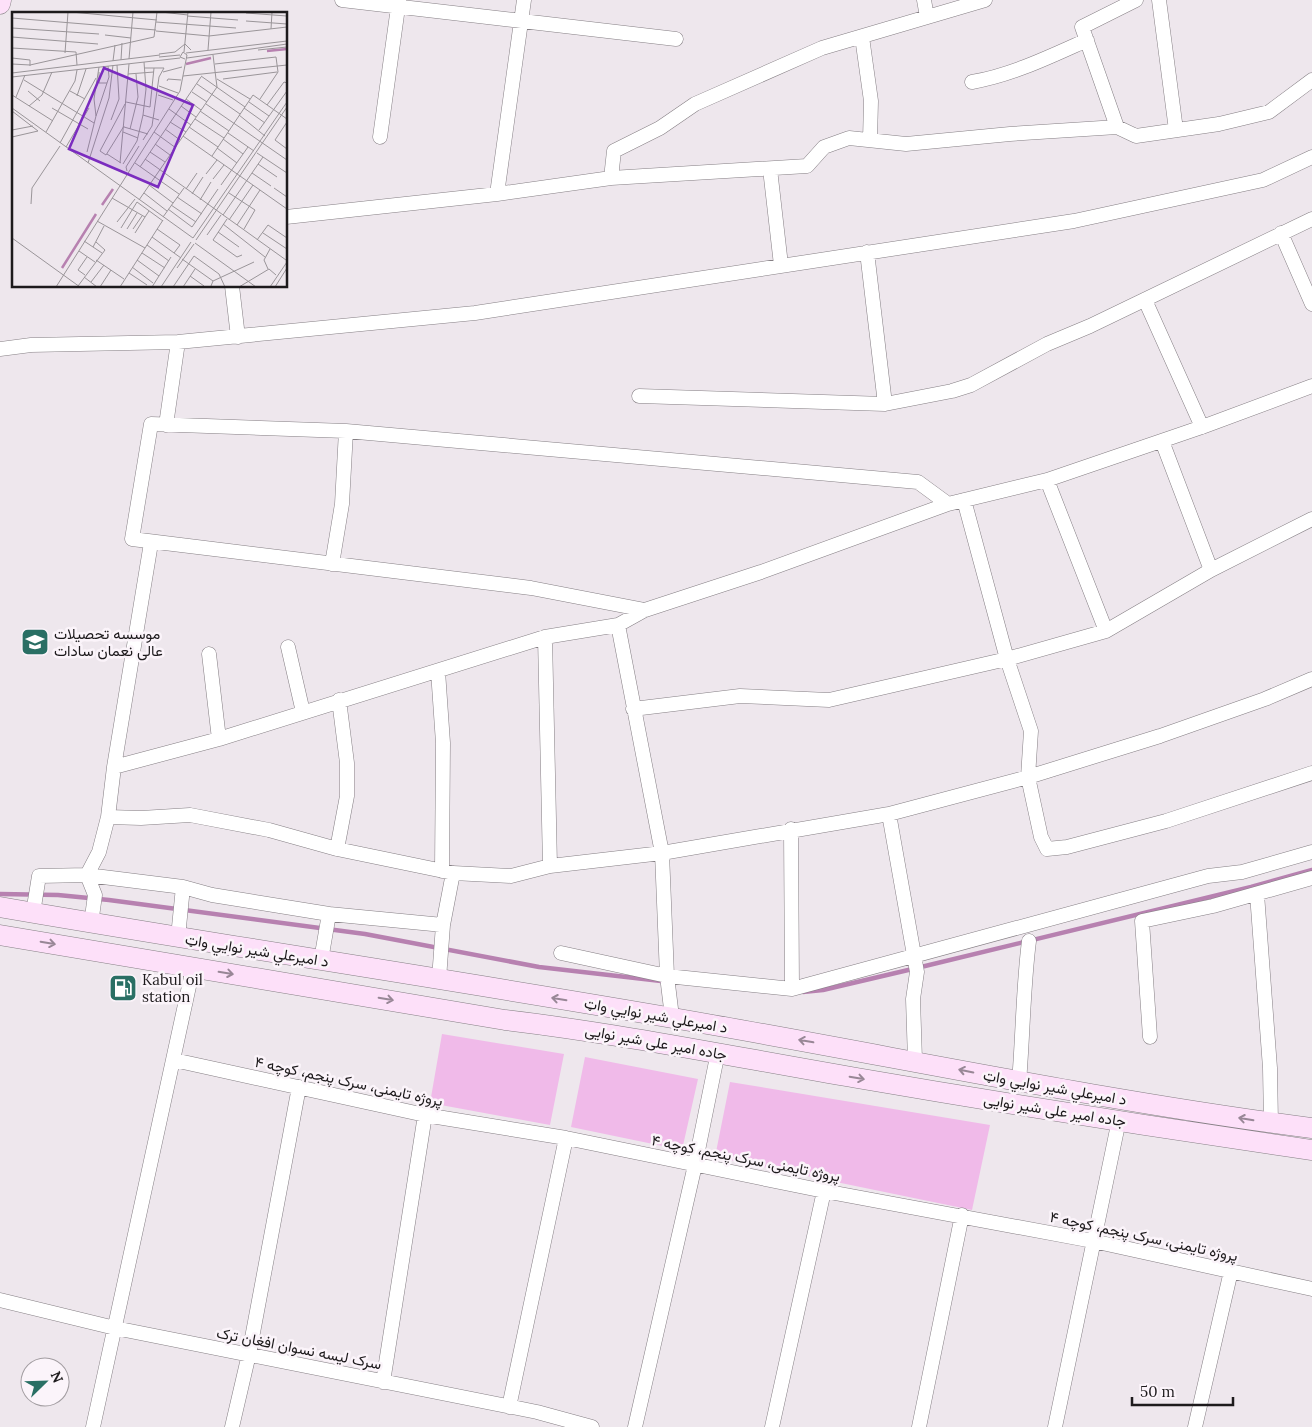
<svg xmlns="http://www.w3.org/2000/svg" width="1312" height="1427" font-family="Lora,Vazirmatn,serif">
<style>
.green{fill:#f0bae9}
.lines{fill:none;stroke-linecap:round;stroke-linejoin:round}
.stream{stroke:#b781b0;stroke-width:4.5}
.minor-casing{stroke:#857f84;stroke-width:15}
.secondary-casing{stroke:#857f84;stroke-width:21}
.minor{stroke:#fff;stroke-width:14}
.secondary{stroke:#fde0f9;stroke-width:20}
.oneway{stroke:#988796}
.labels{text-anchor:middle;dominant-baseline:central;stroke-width:5;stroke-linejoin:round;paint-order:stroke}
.poi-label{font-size:15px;fill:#1d1a1c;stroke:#fbf4fa;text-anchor:start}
.street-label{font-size:15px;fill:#1d1a1c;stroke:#fbf4fa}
.inset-river{fill:none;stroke:#b781b0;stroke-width:2.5}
.inset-road{fill:none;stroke:#9a9599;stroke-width:1}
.view{fill:#7b2cbf;fill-opacity:0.15;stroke:#7b2cbf;stroke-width:2.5}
.inset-edge{fill:none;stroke:#1d1a1c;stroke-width:2.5}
</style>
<rect width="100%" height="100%" fill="#eee7ed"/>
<path class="green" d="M 442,1034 L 564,1054 L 550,1125 L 430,1103 Z
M 585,1057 L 698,1079 L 682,1150 L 571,1127 Z
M 730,1082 L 990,1125 L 972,1210 L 715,1157 Z"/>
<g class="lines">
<path class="stream" d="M 0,894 L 58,895 L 109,900 L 365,934 L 539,967 L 661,981
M 803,992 L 823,990 L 921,967 L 1251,887 L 1312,870"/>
<defs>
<path id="minor" d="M 342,0 L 676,39
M 924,0 L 927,17
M 1159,0 L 1176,130
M 862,37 L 871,101 L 870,140
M 972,82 C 1012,75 1049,57 1087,40
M 1117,127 L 1082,27 L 1136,0
M 380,137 L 399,0
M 770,169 L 781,265
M 611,178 L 807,166 L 824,147 L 849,138 L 906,144 L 1010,134 L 1117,127 L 1136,136 L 1219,124 L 1269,112 L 1312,80
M 497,194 L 524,0
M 286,217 L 497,194 L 611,178 L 614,151 L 660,128 L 695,104 L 822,48 L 985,0
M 1281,233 L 1312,304
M 867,252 L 885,404
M 232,286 L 238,337
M 1145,300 L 1202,427
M 0,349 L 31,345 L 178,342 L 475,313 L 1074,221 L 1263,180 L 1312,157
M 639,396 L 885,404 L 952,391 L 971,385 L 1047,344 L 1090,326 L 1312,219
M 166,425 L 178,342
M 1162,441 L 1211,570
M 1047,480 L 1106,631
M 964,500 L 1007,659 L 1031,731 L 1028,777 L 1041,837 L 1047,849 L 1067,847 L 1166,821 L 1312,773
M 332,564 L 342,504 L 346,431
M 645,610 L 531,588 L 132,539 L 151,424 L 346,431 L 918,482 L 948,504
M 618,625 L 662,853 L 667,976 L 672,1017
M 545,637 L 550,866
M 288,647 L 303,712
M 209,654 L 219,739
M 438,671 L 443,743 L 442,871
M 633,709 L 740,696 L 829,700 L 1007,659 L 1106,631 L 1211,570 L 1312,519
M 114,767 L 219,739 L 545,637 L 618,625 L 645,610 L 761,572 L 948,504 L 1047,480 L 1202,427 L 1312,386
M 889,814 L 917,972 L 913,999 L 915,1060
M 108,817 L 141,818 L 190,815 L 269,830 L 337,849 L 453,873 L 511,876 L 550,866 L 662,853 L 889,814 L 1028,777 L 1160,736 L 1265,699 L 1312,679
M 791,829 L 792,989
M 337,849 L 347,796 L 347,763 L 339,700
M 1257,894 L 1270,1068 L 1271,1123
M 33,913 L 39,876 L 87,875 L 183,887 L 212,895 L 329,914 L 443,925
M 91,924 L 95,895 L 87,875 L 99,852 L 108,817 L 114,767 L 151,543
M 178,937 L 183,887
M 561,953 L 667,976 L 792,989 L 1208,876 L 1242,872 L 1312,852
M 321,960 L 329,914
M 439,979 L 443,925 L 453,873
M 1150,1037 L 1142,921 L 1213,906 L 1312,878
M 174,1060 L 425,1115 L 566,1138 L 824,1191 L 1093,1241 L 1312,1289
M 1019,1082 C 1023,1035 1023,988 1029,941
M 0,1300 L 115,1328 L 537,1412 L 592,1427
M 383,1382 L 425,1115
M 509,1407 L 566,1138
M 93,1427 L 193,968
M 232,1427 L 249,1354 L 299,1087
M 635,1427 L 695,1165 L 718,1052
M 772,1427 L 824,1191
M 919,1427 L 962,1215
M 1055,1427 L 1119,1120
M 1195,1427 L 1231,1271"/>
<path id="secondary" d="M 0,4 L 1,0
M 0,907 C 237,948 475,983 713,1025 C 912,1060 1111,1102 1312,1128
M 0,935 L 505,1020 C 623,1034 740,1058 857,1078 C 1008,1104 1160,1128 1312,1150"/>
</defs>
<use href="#minor" class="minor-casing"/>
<use href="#secondary" class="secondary-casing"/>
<use href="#minor" class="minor"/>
<use href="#secondary" class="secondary"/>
</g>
<defs><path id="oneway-shaft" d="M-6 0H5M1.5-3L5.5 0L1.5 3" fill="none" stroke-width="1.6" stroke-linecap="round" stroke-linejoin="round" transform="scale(1.25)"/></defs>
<g class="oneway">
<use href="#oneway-shaft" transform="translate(48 943) rotate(10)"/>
<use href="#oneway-shaft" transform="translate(226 973) rotate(9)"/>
<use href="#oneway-shaft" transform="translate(386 999) rotate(10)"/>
<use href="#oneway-shaft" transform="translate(559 999) rotate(-171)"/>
<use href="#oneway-shaft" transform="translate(806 1041) rotate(-170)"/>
<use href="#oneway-shaft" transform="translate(966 1071) rotate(-168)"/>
<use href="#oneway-shaft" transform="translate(857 1078) rotate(10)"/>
<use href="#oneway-shaft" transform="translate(1246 1119) rotate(-171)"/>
</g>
<defs>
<symbol id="university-square" viewBox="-11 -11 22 22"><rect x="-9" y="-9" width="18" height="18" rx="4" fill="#296f64" stroke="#fbf4fa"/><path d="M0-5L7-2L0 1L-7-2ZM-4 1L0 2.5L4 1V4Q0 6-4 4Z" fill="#fff"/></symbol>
<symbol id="fuel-square" viewBox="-11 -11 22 22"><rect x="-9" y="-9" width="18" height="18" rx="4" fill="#296f64" stroke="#fbf4fa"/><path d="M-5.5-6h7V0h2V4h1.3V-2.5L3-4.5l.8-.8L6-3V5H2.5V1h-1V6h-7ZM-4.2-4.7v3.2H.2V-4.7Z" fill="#fff"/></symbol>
</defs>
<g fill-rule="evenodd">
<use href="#university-square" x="19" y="626" width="32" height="32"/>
<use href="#fuel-square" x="107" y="972" width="32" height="32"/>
</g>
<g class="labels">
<g class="poi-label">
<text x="54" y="633">موسسه تحصیلات<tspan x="54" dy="17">عالی نعمان سادات</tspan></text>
<text x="142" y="979">Kabul oil<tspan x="142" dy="17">station</tspan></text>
</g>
<g class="street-label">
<text transform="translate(257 950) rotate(9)">د امیرعلي شیر نوايي واټ</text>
<text transform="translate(656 1015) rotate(10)">د امیرعلي شیر نوايي واټ</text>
<text transform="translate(656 1042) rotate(10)">جاده امیر علی شیر نوایی</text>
<text transform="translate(349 1081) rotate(12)">پروژه تایمنی، سرک پنجم، کوچه ۴</text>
<text transform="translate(1055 1087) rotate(10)">د امیرعلي شیر نوايي واټ</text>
<text transform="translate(1055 1110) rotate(9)">جاده امیر علی شیر نوایی</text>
<text transform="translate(746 1158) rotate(11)">پروژه تایمنی، سرک پنجم، کوچه ۴</text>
<text transform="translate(1144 1236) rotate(12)">پروژه تایمنی، سرک پنجم، کوچه ۴</text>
<text transform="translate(299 1348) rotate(11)">سرک لیسه نسوان افغان‌ ترک</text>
</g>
</g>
<g transform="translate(12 12)">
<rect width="275" height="275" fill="#eee7ed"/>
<path class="inset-river" d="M 255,39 L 275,37M 174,52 L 199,46M 90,193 L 101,177M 50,256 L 84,202"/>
<path class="inset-road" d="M 59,0 L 145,8M 149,0 L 176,3M 234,1 L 275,4M 175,4 L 226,8M 0,6 L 144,18M 234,9 L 275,12M 144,10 L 224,16M 0,16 L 87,22M 259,17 L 260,0M 144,19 L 197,24 L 275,15M 93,23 L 119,26M 0,25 L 86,32M 0,36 L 64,40 L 65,53M 196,38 L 199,0M 246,38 L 275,35M 172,40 L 176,0M 53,41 L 56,0M 174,41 L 275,29M 147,42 L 163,40 L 173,32 L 179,38M 147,45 L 168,43M 0,46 L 18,48 L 18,54M 175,46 L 275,32M 117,47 L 121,0M 109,48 L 110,31M 101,49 L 103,33M 0,52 L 18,53 L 142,25 L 145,0M 203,52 L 264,45 L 266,60 L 248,87M 132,56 L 152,56M 87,60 L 87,71 L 95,71M 151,60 L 170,55M 0,61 L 148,43M 116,62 L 142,60M 171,64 L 275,53M 189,64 L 233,95M 0,65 L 168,46M 205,67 L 238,87M 211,67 L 265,60M 12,68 L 82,111M 155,69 L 156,67 L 169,68M 185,72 L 228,102M 147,74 L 166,81M 16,79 L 28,89M 58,79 L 73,87M 180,80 L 195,90M 0,83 L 41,109M 146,83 L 161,88M 65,84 L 74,57M 4,85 L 13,63M 174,87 L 189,98M 114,90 L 138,95 L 142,56M 237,90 L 257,104M 194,92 L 275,148M 255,93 L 272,70 L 275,71M 17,94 L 30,83 L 40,60M 169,94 L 184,105M 0,96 L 181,226 L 275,90M 40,96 L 76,117M 232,96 L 253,111M 157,97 L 179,113M 0,99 L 26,119M 188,99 L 217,119M 131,103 L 147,108M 227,103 L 253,124M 84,104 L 97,65 L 96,54M 183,107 L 212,126M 99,108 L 107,87 L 105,53M 158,110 L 174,120M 275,110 L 263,128 L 275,137M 112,114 L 94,143 L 88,139 L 113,92M 112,115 L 136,122M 177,115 L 206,135M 118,117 L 126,85 L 124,62M 153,117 L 168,128M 0,118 L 21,114M 247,118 L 275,79M 34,120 L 63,69 L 65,58M 111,120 L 126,126M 142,120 L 164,136M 216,121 L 242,139M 171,124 L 275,197M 0,125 L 26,119M 211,127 L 231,142M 131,128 L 140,114 L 147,65 L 152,56M 48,131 L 84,66M 143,132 L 158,143M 54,135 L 77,96M 205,136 L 225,151M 75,140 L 84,104 L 82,87 L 87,55M 138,140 L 153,150M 245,141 L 275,161M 95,142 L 109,151M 200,144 L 241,83 L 275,107M 133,147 L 274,248M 76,151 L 97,86 L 101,53M 108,151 L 117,52M 123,151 L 167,182M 111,152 L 125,129 L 131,103 L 134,77 L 132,50M 246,152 L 265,165M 128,155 L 189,65M 115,159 L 114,155 L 127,134M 240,161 L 259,174M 194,162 L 205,148M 201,167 L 212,153M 137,173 L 161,191M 209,173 L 236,135M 262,176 L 275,185M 174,177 L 185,161M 132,181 L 155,199M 217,181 L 243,198 L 232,217M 180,182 L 191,165M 165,185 L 190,202M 100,186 L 133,205 L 137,199M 127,188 L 205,75 L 201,43M 188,188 L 199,170M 19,192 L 20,176 L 48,134M 159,193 L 184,210M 156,197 L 180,215 L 206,177M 211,203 L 251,145M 151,205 L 172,176M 215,207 L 201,228 L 225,245 L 230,243M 217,208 L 241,173M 85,209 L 133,236M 105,210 L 123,187M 211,212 L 253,245M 225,213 L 248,178M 109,216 L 125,190 L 151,209M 115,217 L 125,201M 121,217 L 130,204M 145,217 L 168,233 L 162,241M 206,220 L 227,235M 123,221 L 133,205M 251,221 L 275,237M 195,223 L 209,203M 140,225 L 169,246M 0,226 L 68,275M 184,228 L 275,95M 245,228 L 256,213 L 275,226M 72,229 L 90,241M 183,231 L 244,275M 135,233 L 157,249M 81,235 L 92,214M 67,239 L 83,250M 130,241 L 153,256M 170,247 L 201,269 L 199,274M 84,248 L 112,267M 125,248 L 147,264M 120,255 L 141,271M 165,256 L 182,232M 256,257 L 252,248 L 258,237M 117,261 L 135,273M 73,263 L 66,258 L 75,245M 178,264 L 192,274M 72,265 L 85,275M 201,269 L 242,250M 79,270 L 92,253M 66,274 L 93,238 L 84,230M 44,275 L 168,79 L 175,43 L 171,40 L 168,45 L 173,47M 88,275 L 99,258M 108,275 L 151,208M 140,275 L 159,245M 149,275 L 179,230M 161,275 L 182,244 L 207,262 L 213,275M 171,275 L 183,257M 227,275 L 257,257 L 264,263M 258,275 L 275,250M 263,275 L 275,256"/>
<path class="view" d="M 92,56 L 181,93 L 146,175 L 57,137 Z"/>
<rect width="275" height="275" class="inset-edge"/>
</g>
<g transform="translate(45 1382) rotate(67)"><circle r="24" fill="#fbf4fa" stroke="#a29da1"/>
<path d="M0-4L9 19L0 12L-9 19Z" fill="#296f64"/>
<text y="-8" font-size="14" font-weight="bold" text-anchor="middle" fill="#1d1a1c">N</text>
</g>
<path d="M1132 1397v8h101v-8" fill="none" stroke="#1d1a1c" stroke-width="2.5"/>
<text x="1140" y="1397" font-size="15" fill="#1d1a1c" stroke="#fbf4fa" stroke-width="4" paint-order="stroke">50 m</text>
</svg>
